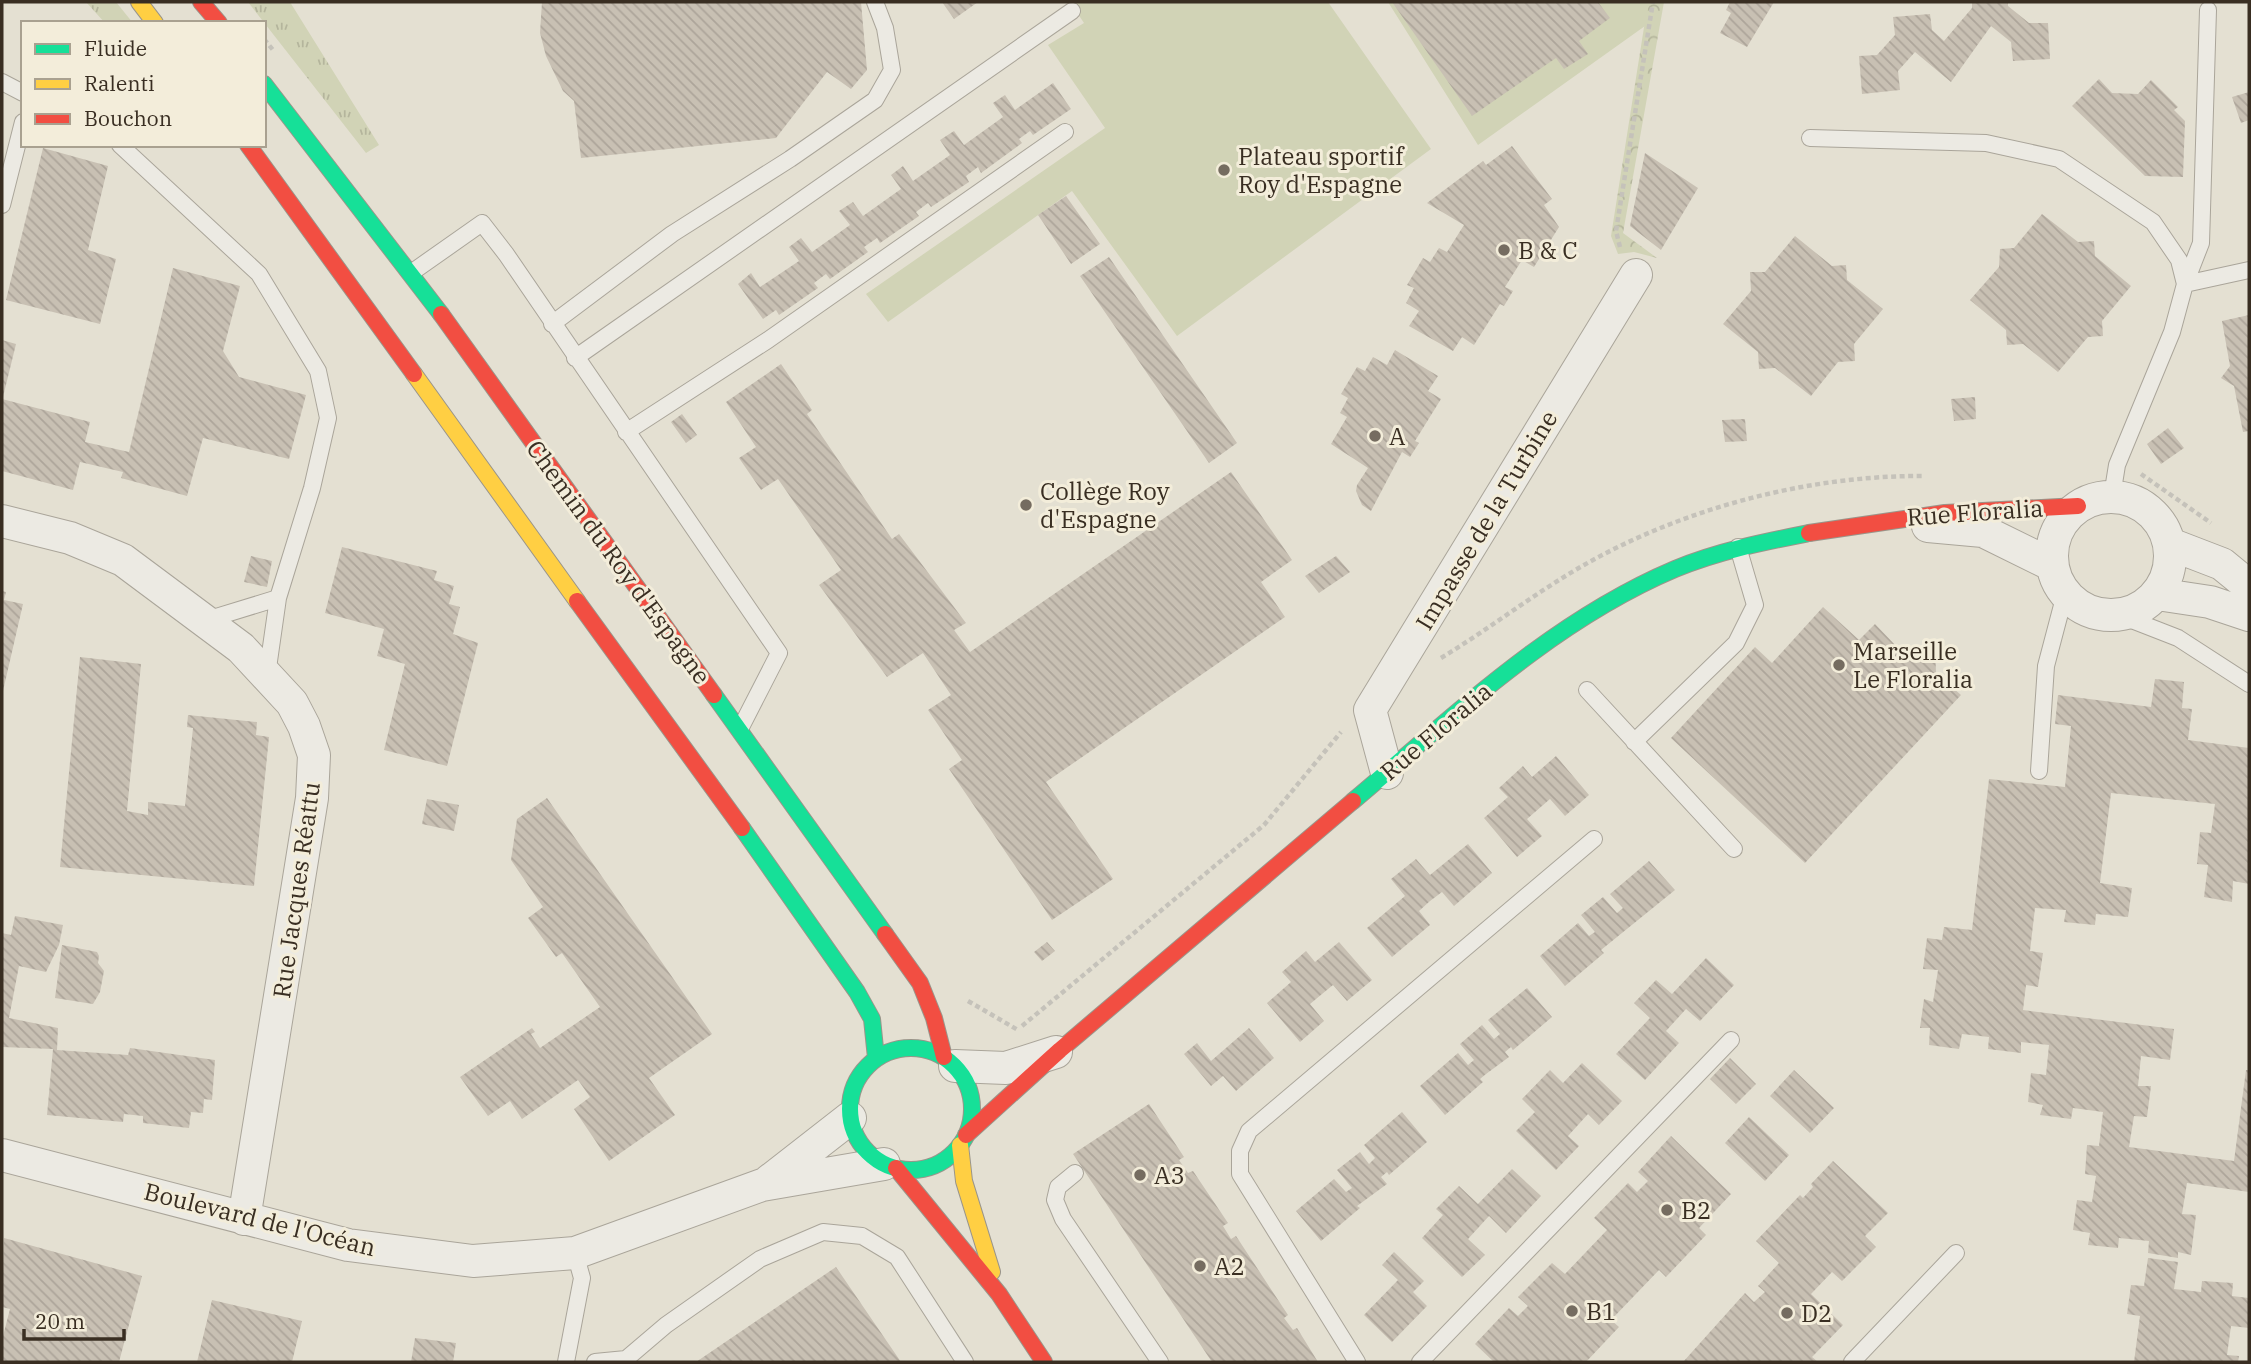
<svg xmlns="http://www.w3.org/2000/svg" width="2251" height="1364" font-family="'IBM Plex Serif',serif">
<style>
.grass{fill:url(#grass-tufts)}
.forest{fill:url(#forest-crowns)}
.garden{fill:#d1d3b6}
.building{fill:url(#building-back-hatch)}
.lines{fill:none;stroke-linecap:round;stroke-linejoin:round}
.lane-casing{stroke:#aaa59a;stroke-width:18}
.street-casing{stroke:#aaa59a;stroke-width:34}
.fast-casing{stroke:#9a958a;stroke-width:18}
.slow-casing{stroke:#9a958a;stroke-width:18}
.jam-casing{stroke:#9a958a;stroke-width:18}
.path{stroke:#c5c2ba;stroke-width:4.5;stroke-dasharray:5 3.5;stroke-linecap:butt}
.lane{stroke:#eceae3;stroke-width:16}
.street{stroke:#eceae3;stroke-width:32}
.fast{stroke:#16e098;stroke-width:16}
.slow{stroke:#ffcf43;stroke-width:16}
.jam{stroke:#f24e42;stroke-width:16}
.poi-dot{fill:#756c60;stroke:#f3edda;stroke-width:2.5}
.labels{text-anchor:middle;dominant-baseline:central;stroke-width:6;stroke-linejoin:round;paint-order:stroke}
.poi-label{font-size:24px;fill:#392e22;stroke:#f3edda;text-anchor:start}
.street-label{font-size:24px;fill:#392e22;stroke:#f3edda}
</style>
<defs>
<pattern id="grass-tufts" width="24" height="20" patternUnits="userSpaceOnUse" patternTransform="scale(1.75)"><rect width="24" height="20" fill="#d1d3b6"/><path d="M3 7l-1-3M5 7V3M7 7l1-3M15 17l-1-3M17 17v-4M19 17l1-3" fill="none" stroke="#b4b59c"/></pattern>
<pattern id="forest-crowns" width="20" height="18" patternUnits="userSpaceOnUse" patternTransform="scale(1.75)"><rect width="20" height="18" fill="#d1d3b6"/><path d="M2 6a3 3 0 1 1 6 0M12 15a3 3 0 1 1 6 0" fill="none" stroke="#b4b59c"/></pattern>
<pattern id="building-back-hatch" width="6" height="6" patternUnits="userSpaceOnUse" patternTransform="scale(1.75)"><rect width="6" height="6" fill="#c8c0b3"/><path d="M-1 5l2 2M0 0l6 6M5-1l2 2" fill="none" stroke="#ada59a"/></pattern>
</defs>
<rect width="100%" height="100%" fill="#e4e0d2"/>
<path class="grass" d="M 86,2 L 116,2 L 133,23 L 105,23 Z
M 248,2 L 290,2 L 379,145 L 366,153 Z"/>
<path class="forest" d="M 1648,2 L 1664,2 L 1623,233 L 1657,258 L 1634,252 L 1618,254 L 1611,236 Z"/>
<path class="garden" d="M 1070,2 L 1328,2 L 1431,149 L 1177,336 L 1072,191 L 888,322 L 866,294 L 1105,128 L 1048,45 L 1084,23 Z
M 1388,2 L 1649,2 L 1645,26 L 1478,145 Z"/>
<path class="building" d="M 542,2 L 861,2 L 867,70 L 851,89 L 827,72 L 776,138 L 581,158 L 574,101 L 563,91 L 546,56 L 540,33 Z
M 942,2 L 978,2 L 954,19 Z
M 1392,2 L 1598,2 L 1610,18 L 1579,41 L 1588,54 L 1564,69 L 1556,58 L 1472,116 Z
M 1730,2 L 1774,2 L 1747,47 L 1720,33 L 1731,13 L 1726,10 Z
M 1972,2 L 2008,2 L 2008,6 L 2029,23 L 2048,23 L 2050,59 L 2013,61 L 2011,42 L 1991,26 L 1951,82 L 1915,52 L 1898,71 L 1900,90 L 1862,94 L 1859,56 L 1877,55 L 1895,35 L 1893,17 L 1930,14 L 1932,30 L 1944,41 L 1972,8 Z
M 2099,79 L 2112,93 L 2138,94 L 2151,80 L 2178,107 L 2174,110 L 2185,121 L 2183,177 L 2145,176 L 2072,106 Z
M 1053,83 L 1071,109 L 1033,135 L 1030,131 L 1019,139 L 1022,143 L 981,173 L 978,167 L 966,176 L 969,182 L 931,207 L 928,203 L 916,212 L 919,216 L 880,243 L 877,238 L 864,247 L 868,252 L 830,279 L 826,274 L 814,283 L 818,288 L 779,315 L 776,310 L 763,319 L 738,284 L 751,273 L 760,287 L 799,261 L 789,247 L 801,238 L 812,252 L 850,225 L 839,211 L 853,202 L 863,216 L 901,189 L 891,175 L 903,166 L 913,181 L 950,155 L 940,140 L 954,131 L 964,145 L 1003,117 L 993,103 L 1005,95 L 1015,110 Z
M 2249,92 L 2249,120 L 2241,123 L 2232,97 Z
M 1512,146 L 1552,199 L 1544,205 L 1559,227 L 1534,267 L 1522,260 L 1505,287 L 1513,291 L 1504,306 L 1500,304 L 1474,345 L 1462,337 L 1453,351 L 1409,326 L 1419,311 L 1406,303 L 1414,288 L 1407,285 L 1423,258 L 1430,262 L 1439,248 L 1447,252 L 1464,225 L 1427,203 L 1483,161 L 1486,165 Z
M 43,148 L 108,166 L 88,250 L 116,259 L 100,324 L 6,300 Z
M 1645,153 L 1698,188 L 1661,250 L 1630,226 Z
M 1066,196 L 1100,244 L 1071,264 L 1038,215 Z
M 2042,214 L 2078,242 L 2094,241 L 2095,256 L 2131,286 L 2102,321 L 2103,336 L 2088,337 L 2058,372 L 2023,344 L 2007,345 L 2006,330 L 1970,300 L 1999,267 L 2000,249 L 2014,248 Z
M 1795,236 L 1832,266 L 1846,265 L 1847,280 L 1883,309 L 1854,344 L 1855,361 L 1838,362 L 1811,396 L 1775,368 L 1759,369 L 1758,352 L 1723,324 L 1751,291 L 1750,272 L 1765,272 Z
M 1109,257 L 1237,443 L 1209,463 L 1080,276 Z
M 173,268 L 240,286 L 223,351 L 239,377 L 306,395 L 289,459 L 203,438 L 187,496 L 121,478 L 123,472 L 80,462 L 73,490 L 2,471 L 2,399 L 90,422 L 85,442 L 129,452 Z
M 2249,315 L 2249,431 L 2243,432 L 2234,386 L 2221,378 L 2230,366 L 2222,321 Z
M 2,340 L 16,344 L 3,397 L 2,397 Z
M 1395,350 L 1438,376 L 1428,391 L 1441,399 L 1415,441 L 1419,443 L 1410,457 L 1402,452 L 1371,511 L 1362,505 L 1356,491 L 1357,485 L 1368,468 L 1331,444 L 1347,417 L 1340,413 L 1348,398 L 1341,394 L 1357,367 L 1365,371 L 1373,357 L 1387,365 Z
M 781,364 L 812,410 L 807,414 L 892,539 L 899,534 L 966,623 L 954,630 L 970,652 L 1231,472 L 1292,560 L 1261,582 L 1285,617 L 1046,782 L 1113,879 L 1052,920 L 949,769 L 962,760 L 928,710 L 951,695 L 923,653 L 887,677 L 819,585 L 841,570 L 778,479 L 761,490 L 739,458 L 756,447 L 726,402 Z
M 1975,397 L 1976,419 L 1954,421 L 1951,399 Z
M 682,414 L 697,435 L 686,443 L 671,422 Z
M 1745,419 L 1747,441 L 1725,442 L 1722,420 Z
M 2168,428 L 2184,448 L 2161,464 L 2147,444 Z
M 342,547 L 437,571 L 434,580 L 454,586 L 449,604 L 460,607 L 453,634 L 478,643 L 447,766 L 384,750 L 405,664 L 377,656 L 384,629 L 325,613 Z
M 251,556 L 272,561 L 267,587 L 244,582 Z
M 1336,556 L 1350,572 L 1319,593 L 1305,576 Z
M 2,591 L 6,592 L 4,600 L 23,604 L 3,691 Z
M 1823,607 L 1859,640 L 1875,624 L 1897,647 L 1935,645 L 1936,673 L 1961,695 L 1805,863 L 1671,738 L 1755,647 L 1772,663 Z
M 80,657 L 141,664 L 127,811 L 148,815 L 148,802 L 185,806 L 193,728 L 187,727 L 188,715 L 257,722 L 256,735 L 269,737 L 254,886 L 60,867 Z
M 2155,679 L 2184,682 L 2182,708 L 2192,709 L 2188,740 L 2249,748 L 2249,884 L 2233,881 L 2232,902 L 2204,897 L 2208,865 L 2197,864 L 2200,832 L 2211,833 L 2215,804 L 2111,793 L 2100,883 L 2132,888 L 2128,917 L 2096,914 L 2095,925 L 2064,922 L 2066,910 L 2035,908 L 2030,951 L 2043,953 L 2038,987 L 2026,985 L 2023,1010 L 2174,1029 L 2170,1060 L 2141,1056 L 2138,1086 L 2151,1086 L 2147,1117 L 2134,1116 L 2129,1147 L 2234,1161 L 2246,1070 L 2249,1070 L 2249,1192 L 2187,1183 L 2182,1214 L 2196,1215 L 2191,1255 L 2178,1252 L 2178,1258 L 2148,1253 L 2149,1241 L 2119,1238 L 2118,1248 L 2088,1245 L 2090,1233 L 2073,1230 L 2077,1200 L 2092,1202 L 2096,1176 L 2085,1174 L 2087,1145 L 2099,1146 L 2103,1112 L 2073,1108 L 2071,1119 L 2040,1115 L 2043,1105 L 2028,1102 L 2031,1073 L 2046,1075 L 2049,1045 L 2021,1042 L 2021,1053 L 1988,1049 L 1989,1037 L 1962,1034 L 1959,1049 L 1929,1045 L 1930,1028 L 1920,1028 L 1924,999 L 1933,1002 L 1938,970 L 1923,969 L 1927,938 L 1942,940 L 1944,927 L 1972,930 L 1989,779 L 2065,787 L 2071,726 L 2055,724 L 2058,695 L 2151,707 Z
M 1556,756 L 1589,795 L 1565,816 L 1550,799 L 1527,819 L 1542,836 L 1517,857 L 1484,818 L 1508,797 L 1499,788 L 1523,766 L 1532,777 Z
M 547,798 L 712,1034 L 649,1078 L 675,1115 L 609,1161 L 574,1109 L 590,1097 L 578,1080 L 522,1119 L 510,1101 L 488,1116 L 460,1077 L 532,1028 L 535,1032 L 531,1034 L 540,1048 L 600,1007 L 562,953 L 556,957 L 528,918 L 543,907 L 511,860 L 517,819 Z
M 427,799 L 459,805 L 454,831 L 422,824 Z
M 1468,844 L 1492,873 L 1454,906 L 1442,892 L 1430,901 L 1419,911 L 1430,925 L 1392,957 L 1367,928 L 1405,896 L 1391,879 L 1416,859 L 1430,875 Z
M 1649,861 L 1675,890 L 1601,950 L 1604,953 L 1565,986 L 1540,956 L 1578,923 L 1589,936 L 1595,932 L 1581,915 L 1603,897 L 1617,913 L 1623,908 L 1610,894 Z
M 15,916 L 63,925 L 59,945 L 46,972 L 19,966 L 9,1018 L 58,1028 L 57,1050 L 128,1055 L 130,1048 L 215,1060 L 212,1100 L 204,1099 L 203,1113 L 191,1112 L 189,1128 L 143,1123 L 143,1116 L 124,1114 L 123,1122 L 47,1115 L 53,1049 L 2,1047 L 2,933 L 11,935 Z
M 1047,942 L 1055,951 L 1042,961 L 1034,952 Z
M 1339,942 L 1372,980 L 1347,1001 L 1333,985 L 1322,994 L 1310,1004 L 1324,1021 L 1300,1042 L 1267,1003 L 1291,982 L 1282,972 L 1306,951 L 1315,962 Z
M 62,945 L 97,952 L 99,956 L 98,963 L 104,971 L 100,992 L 93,1004 L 55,998 Z
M 1706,958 L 1734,985 L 1700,1021 L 1686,1009 L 1666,1031 L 1679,1043 L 1645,1080 L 1616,1054 L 1650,1018 L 1634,1003 L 1656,980 L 1672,994 Z
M 1527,988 L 1552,1017 L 1513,1050 L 1511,1047 L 1505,1052 L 1509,1057 L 1486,1074 L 1480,1079 L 1483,1082 L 1445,1115 L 1420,1086 L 1458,1053 L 1468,1065 L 1474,1060 L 1460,1044 L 1482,1025 L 1494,1039 L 1500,1034 L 1488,1020 Z
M 1249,1028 L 1274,1058 L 1236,1091 L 1223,1076 L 1211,1086 L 1184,1054 L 1197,1043 L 1211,1061 Z
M 1730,1058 L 1756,1084 L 1736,1104 L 1710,1079 Z
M 1582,1063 L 1622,1101 L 1599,1125 L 1588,1114 L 1568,1136 L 1579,1146 L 1556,1170 L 1516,1131 L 1535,1112 L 1522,1099 L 1550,1070 L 1563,1083 Z
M 1794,1070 L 1834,1108 L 1810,1133 L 1770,1096 Z
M 1149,1104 L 1184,1157 L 1179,1160 L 1188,1173 L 1193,1171 L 1228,1223 L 1223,1226 L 1231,1239 L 1236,1236 L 1288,1315 L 1284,1318 L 1293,1330 L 1297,1328 L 1318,1362 L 1212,1362 L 1073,1154 Z
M 1402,1112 L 1427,1142 L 1389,1175 L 1387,1172 L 1381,1177 L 1387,1184 L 1357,1206 L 1360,1208 L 1321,1241 L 1296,1211 L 1334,1179 L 1346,1192 L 1352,1188 L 1337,1170 L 1360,1152 L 1369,1164 L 1375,1158 L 1364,1145 Z
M 1749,1117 L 1789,1155 L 1765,1181 L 1725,1143 Z
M 1671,1136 L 1731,1194 L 1699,1228 L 1706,1235 L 1666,1277 L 1659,1270 L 1611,1320 L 1619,1327 L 1586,1362 L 1494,1362 L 1475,1344 L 1509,1308 L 1518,1316 L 1528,1306 L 1518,1297 L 1552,1263 L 1565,1274 L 1607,1230 L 1594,1218 L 1628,1183 L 1637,1192 L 1648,1181 L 1638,1172 Z
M 1833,1161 L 1888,1213 L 1865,1236 L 1876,1247 L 1842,1281 L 1832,1272 L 1811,1294 L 1843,1325 L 1812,1357 L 1818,1362 L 1683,1362 L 1745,1293 L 1754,1302 L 1765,1292 L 1758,1286 L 1779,1263 L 1756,1241 L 1800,1195 L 1803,1198 L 1813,1187 L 1811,1184 Z
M 1512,1169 L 1541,1196 L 1506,1233 L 1489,1216 L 1468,1239 L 1485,1255 L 1462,1277 L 1422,1238 L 1443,1215 L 1436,1209 L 1459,1186 L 1478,1204 Z
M 4,1238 L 142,1276 L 119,1362 L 2,1362 L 2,1340 L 10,1309 L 2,1307 Z
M 1394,1252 L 1424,1281 L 1413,1292 L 1427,1306 L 1392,1342 L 1364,1315 L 1398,1280 L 1382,1265 Z
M 2148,1258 L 2178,1262 L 2174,1289 L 2201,1292 L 2202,1281 L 2233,1283 L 2232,1296 L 2249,1298 L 2249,1328 L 2231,1326 L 2227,1355 L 2239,1356 L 2238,1362 L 2134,1362 L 2140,1316 L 2127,1314 L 2131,1285 L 2144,1286 Z
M 836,1267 L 901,1362 L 696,1362 Z
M 212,1300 L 302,1321 L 292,1362 L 197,1362 Z
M 415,1338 L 456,1343 L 453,1362 L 411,1362 Z"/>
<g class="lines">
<defs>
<path id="lane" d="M 2,82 L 23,93
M 1810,138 L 1986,143 L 2059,159 L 2153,222 L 2179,260 L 2185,284 L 2172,332 L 2117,465 L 2112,496
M 120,145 L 259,274 L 318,371 L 328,418 L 312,488 L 278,598 L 267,675
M 2,205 L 23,122
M 411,273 L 482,223 L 506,254 L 779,653 L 740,729
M 2185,284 L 2201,243 L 2208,10
M 2185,284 L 2249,270
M 552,324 L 672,234 L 790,159 L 875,100 L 892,70 L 885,28 L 875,2
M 575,358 L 1072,11
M 626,432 L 768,340 L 1065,132
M 2119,615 L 2178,638 L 2249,684
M 203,621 L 278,598
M 1587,690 L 1734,849
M 1634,742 L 1736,643 L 1755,605 L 1738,547
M 2039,771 L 2046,666 L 2065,594
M 1075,1173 L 1058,1187 L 1055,1200 L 1063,1219 L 1160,1362
M 566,1362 L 582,1278 L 575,1253
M 595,1362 L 626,1359 L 666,1325 L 760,1259 L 823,1232 L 862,1236 L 897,1257 L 965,1362
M 1357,1362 L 1240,1174 L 1240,1151 L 1249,1131 L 1594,839
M 1420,1362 L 1731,1040
M 1852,1362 L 1956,1253"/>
<path id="street" d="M2052 556a59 59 0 1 1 118 0a59 59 0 1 1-118 0Z
M 2,521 L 70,538 L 123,560 L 241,648 L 292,703 L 304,726 L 314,755 L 312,798 L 244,1219
M 1928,526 L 1983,531 L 2052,565
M 2170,544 L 2222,564 L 2249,586
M 2157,594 L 2210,602 L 2249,615
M 1387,773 L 1370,710 L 1636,275
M 955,1066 L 1006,1068 L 1056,1052
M 2,1155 L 348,1245 L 473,1261 L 575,1253 L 762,1185 L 884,1164
M 769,1181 L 850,1118"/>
<path id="fast" d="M 264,84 L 441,314
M 714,695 L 885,934
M 1353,801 C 1454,716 1552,621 1675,569 C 1718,551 1764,542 1809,533
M 742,828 L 857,992 L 872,1019 L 876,1058
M850 1109a61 61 0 1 1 122 0a61 61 0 1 1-122 0Z"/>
<path id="slow" d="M 139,2 L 155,23
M 414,374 L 577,601
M 960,1145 L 964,1181 L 992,1272"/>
<path id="jam" d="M 201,2 L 219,23
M 248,145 L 414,374
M 441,314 L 714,695
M 1809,533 L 1945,513 L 2078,506
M 577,601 L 742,828
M 885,934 L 920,983 L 934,1018 L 944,1057
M 966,1135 L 1060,1050 L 1353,801
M 896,1168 L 999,1294 L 1044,1362"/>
</defs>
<use href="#lane" class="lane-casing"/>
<use href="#street" class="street-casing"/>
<use href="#fast" class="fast-casing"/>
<use href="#slow" class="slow-casing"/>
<use href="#jam" class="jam-casing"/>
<path class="path" d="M 264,39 L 273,50
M 1620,247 L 1616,231 L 1653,2
M 2141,474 L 2211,523
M 1441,658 C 1489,629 1535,593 1584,565 C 1684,508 1809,475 1925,476
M 968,1001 L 1018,1030
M 1022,1026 L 1264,825 L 1341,732"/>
<use href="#lane" class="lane"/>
<use href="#street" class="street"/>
<use href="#fast" class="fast"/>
<use href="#slow" class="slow"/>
<use href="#jam" class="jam"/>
</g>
<g class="poi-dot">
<circle cx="1224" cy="170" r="7"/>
<circle cx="1504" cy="250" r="7"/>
<circle cx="1375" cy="436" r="7"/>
<circle cx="1026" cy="505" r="7"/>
<circle cx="1839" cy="665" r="7"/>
<circle cx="1140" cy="1175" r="7"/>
<circle cx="1667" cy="1210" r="7"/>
<circle cx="1200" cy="1266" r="7"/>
<circle cx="1572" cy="1311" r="7"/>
<circle cx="1787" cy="1313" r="7"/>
</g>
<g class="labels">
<g class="poi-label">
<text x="1238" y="156">Plateau sportif<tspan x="1238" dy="28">Roy d'Espagne</tspan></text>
<text x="1518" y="250">B &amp; C</text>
<text x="1389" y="436">A</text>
<text x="1040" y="491">Collège Roy<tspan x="1040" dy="28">d'Espagne</tspan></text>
<text x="1853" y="651">Marseille<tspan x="1853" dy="28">Le Floralia</tspan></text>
<text x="1154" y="1175">A3</text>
<text x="1681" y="1210">B2</text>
<text x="1214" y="1266">A2</text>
<text x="1586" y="1311">B1</text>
<text x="1801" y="1313">D2</text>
</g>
<g class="street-label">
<text transform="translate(1975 512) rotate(-4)">Rue Floralia</text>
<text transform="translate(1486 520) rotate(-59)">Impasse de la Turbine</text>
<text transform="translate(619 562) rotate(54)">Chemin du Roy d'Espagne</text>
<text transform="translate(1436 731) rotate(-40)">Rue Floralia</text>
<text transform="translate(296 890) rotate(-82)">Rue Jacques Réattu</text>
<text transform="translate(260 1219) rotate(14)">Boulevard de l'Océan</text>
</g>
</g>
<rect width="2251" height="1364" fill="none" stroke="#392e22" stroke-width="7"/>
<rect x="21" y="21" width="245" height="126" fill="#f3edda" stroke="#a9a190" stroke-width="2"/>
<rect x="35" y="44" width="35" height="10" fill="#16e098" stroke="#a9a190" stroke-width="2"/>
<text x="84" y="56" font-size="21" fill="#392e22">Fluide</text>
<rect x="35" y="79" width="35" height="10" fill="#ffcf43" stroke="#a9a190" stroke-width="2"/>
<text x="84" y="91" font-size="21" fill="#392e22">Ralenti</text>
<rect x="35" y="114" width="35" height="10" fill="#f24e42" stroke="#a9a190" stroke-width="2"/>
<text x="84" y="126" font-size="21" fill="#392e22">Bouchon</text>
<path d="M24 1329v10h100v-10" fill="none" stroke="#392e22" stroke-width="3.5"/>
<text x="35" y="1329" font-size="21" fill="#392e22" stroke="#f3edda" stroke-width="5" paint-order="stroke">20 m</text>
</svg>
